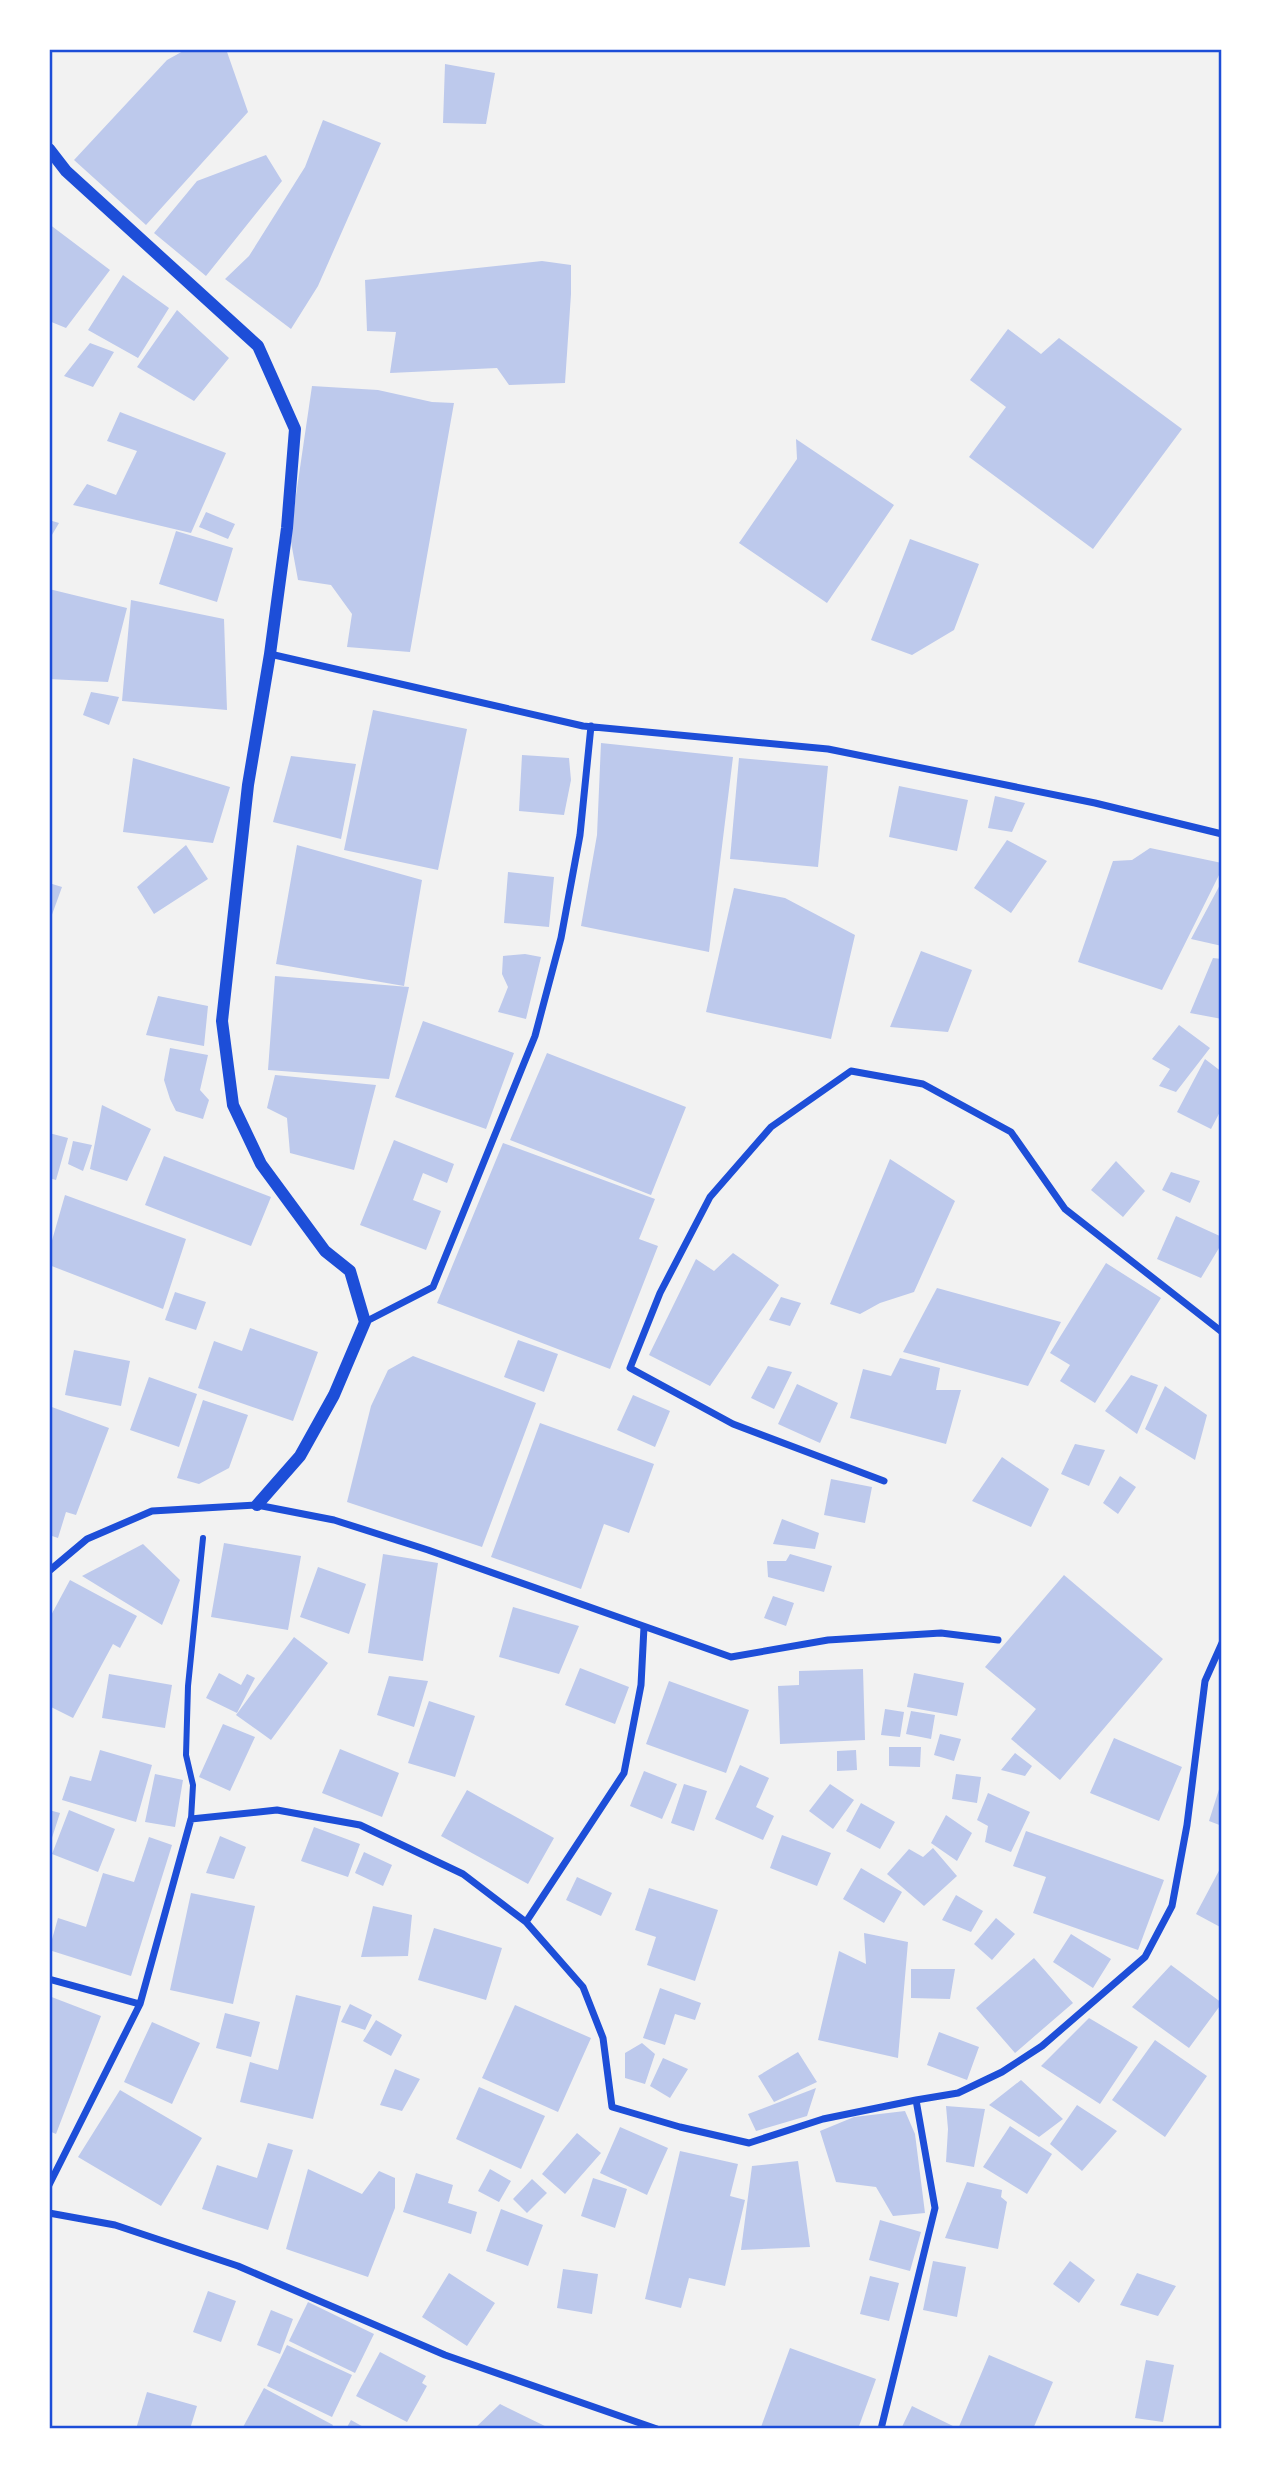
<svg xmlns="http://www.w3.org/2000/svg" width="1271" height="2478" font-family="'Varela Round',sans-serif">
<style>
.building{fill:#bdc9ec}
.lines{fill:none;stroke-linecap:round;stroke-linejoin:round}
.pedestrian{stroke:#1d4ed8;stroke-width:6}
.minor{stroke:#1d4ed8;stroke-width:7}
.tertiary{stroke:#1d4ed8;stroke-width:12}
.neatline{fill:none;stroke:#1d4ed8;stroke-width:2.5}
</style>
<rect width="100%" height="100%" fill="#f2f2f2"/>
<path class="building" d="M 226,49 L 248,112 L 146,225 L 74,160 L 167,60 L 185,50 Z
M 445,64 L 495,73 L 486,124 L 443,123 Z
M 323,120 L 381,143 L 318,286 L 291,329 L 225,279 L 249,256 L 305,167 Z
M 266,155 L 282,181 L 206,276 L 154,233 L 197,181 Z
M 49,224 L 110,270 L 66,328 L 49,321 Z
M 542,261 L 571,265 L 571,294 L 565,383 L 509,385 L 497,368 L 390,373 L 396,332 L 367,331 L 365,280 Z
M 123,275 L 169,308 L 138,358 L 88,330 Z
M 177,310 L 229,358 L 194,401 L 137,367 Z
M 1008,329 L 1041,354 L 1059,338 L 1182,429 L 1093,549 L 969,457 L 1006,407 L 970,380 Z
M 90,343 L 114,352 L 93,387 L 64,376 Z
M 312,386 L 378,390 L 432,402 L 454,403 L 410,652 L 347,647 L 352,614 L 331,585 L 298,580 L 291,542 L 295,502 Z
M 120,412 L 226,453 L 191,533 L 73,505 L 87,484 L 116,495 L 137,451 L 107,441 Z
M 796,439 L 894,505 L 827,603 L 739,543 L 797,459 Z
M 206,512 L 235,524 L 228,539 L 199,527 Z
M 49,520 L 59,523 L 49,540 Z
M 176,531 L 233,548 L 217,602 L 159,584 Z
M 910,539 L 979,564 L 954,630 L 912,655 L 871,640 Z
M 49,589 L 127,608 L 108,682 L 49,679 Z
M 131,600 L 224,619 L 227,710 L 122,701 Z
M 91,692 L 119,697 L 109,725 L 83,715 Z
M 373,710 L 467,729 L 438,870 L 344,850 Z
M 601,743 L 733,757 L 709,952 L 581,926 L 597,835 Z
M 522,755 L 569,758 L 571,780 L 564,815 L 519,811 Z
M 291,756 L 356,764 L 341,839 L 273,822 Z
M 133,758 L 230,787 L 213,843 L 123,832 Z
M 739,758 L 828,766 L 818,867 L 730,859 Z
M 899,786 L 968,800 L 957,851 L 889,837 Z
M 995,796 L 1025,803 L 1012,832 L 988,828 Z
M 1007,840 L 1047,861 L 1011,913 L 974,888 Z
M 186,845 L 208,879 L 154,914 L 137,887 Z
M 297,845 L 422,880 L 404,986 L 276,964 Z
M 1150,848 L 1222,863 L 1222,869 L 1162,990 L 1078,962 L 1113,861 L 1132,860 Z
M 508,872 L 554,877 L 549,927 L 504,923 Z
M 1222,881 L 1222,946 L 1191,939 Z
M 49,883 L 62,887 L 49,923 Z
M 734,888 L 785,898 L 855,935 L 831,1039 L 706,1012 Z
M 921,951 L 972,970 L 948,1032 L 890,1027 Z
M 525,954 L 541,957 L 526,1019 L 498,1012 L 508,987 L 502,974 L 503,956 Z
M 1213,958 L 1222,959 L 1222,1019 L 1190,1013 Z
M 275,976 L 409,987 L 389,1079 L 268,1070 Z
M 158,996 L 208,1006 L 204,1046 L 146,1035 Z
M 423,1021 L 514,1053 L 486,1129 L 395,1097 Z
M 1179,1025 L 1210,1048 L 1176,1092 L 1159,1086 L 1170,1069 L 1152,1059 Z
M 170,1048 L 208,1055 L 200,1090 L 209,1100 L 203,1119 L 176,1111 L 170,1099 L 164,1080 Z
M 547,1053 L 686,1107 L 651,1195 L 510,1140 Z
M 1205,1059 L 1222,1072 L 1222,1108 L 1211,1129 L 1177,1112 Z
M 275,1075 L 376,1085 L 354,1170 L 290,1153 L 287,1118 L 267,1108 Z
M 102,1105 L 151,1129 L 127,1181 L 90,1169 Z
M 49,1133 L 68,1138 L 56,1180 L 49,1178 Z
M 394,1140 L 454,1164 L 447,1183 L 423,1173 L 413,1200 L 441,1211 L 426,1250 L 360,1225 Z
M 73,1141 L 92,1145 L 83,1171 L 68,1164 Z
M 503,1143 L 655,1199 L 639,1239 L 658,1246 L 610,1369 L 437,1303 Z
M 164,1156 L 271,1197 L 251,1246 L 145,1205 Z
M 890,1159 L 955,1201 L 914,1292 L 880,1303 L 860,1314 L 830,1304 Z
M 1116,1161 L 1145,1191 L 1123,1217 L 1091,1190 Z
M 1171,1172 L 1200,1181 L 1190,1203 L 1162,1190 Z
M 65,1195 L 186,1239 L 163,1309 L 49,1265 L 49,1251 Z
M 1176,1216 L 1222,1237 L 1222,1243 L 1201,1278 L 1157,1259 Z
M 733,1253 L 779,1285 L 710,1386 L 649,1355 L 696,1259 L 714,1271 Z
M 1106,1263 L 1161,1298 L 1095,1403 L 1060,1381 L 1070,1365 L 1050,1353 Z
M 937,1288 L 1061,1322 L 1028,1386 L 903,1352 Z
M 175,1292 L 206,1302 L 196,1330 L 165,1320 Z
M 781,1297 L 801,1303 L 790,1326 L 769,1320 Z
M 250,1328 L 318,1352 L 293,1421 L 198,1388 L 214,1341 L 242,1351 Z
M 518,1340 L 558,1354 L 544,1392 L 504,1377 Z
M 74,1350 L 130,1361 L 121,1406 L 65,1395 Z
M 413,1356 L 536,1403 L 482,1547 L 347,1502 L 371,1406 L 388,1370 Z
M 900,1358 L 940,1368 L 936,1390 L 961,1390 L 946,1444 L 850,1418 L 863,1369 L 891,1376 Z
M 768,1366 L 792,1372 L 774,1409 L 751,1398 Z
M 1131,1375 L 1158,1385 L 1137,1434 L 1105,1411 Z
M 149,1377 L 197,1394 L 179,1447 L 130,1430 Z
M 797,1384 L 838,1403 L 820,1443 L 778,1424 Z
M 1165,1386 L 1207,1415 L 1195,1460 L 1145,1429 Z
M 633,1395 L 670,1411 L 655,1447 L 617,1430 Z
M 203,1400 L 248,1415 L 229,1468 L 199,1484 L 177,1478 Z
M 49,1406 L 109,1428 L 76,1515 L 66,1512 L 58,1538 L 49,1535 Z
M 540,1423 L 654,1464 L 629,1533 L 604,1524 L 581,1589 L 491,1557 Z
M 1075,1444 L 1105,1450 L 1089,1486 L 1061,1474 Z
M 1002,1457 L 1049,1489 L 1031,1527 L 972,1501 Z
M 1120,1476 L 1136,1487 L 1118,1514 L 1103,1503 Z
M 831,1479 L 872,1487 L 865,1523 L 824,1515 Z
M 782,1519 L 819,1533 L 815,1549 L 773,1544 Z
M 224,1543 L 301,1556 L 288,1630 L 211,1617 Z
M 143,1544 L 180,1580 L 162,1625 L 82,1576 Z
M 383,1554 L 438,1563 L 423,1661 L 368,1653 Z
M 790,1554 L 832,1566 L 824,1592 L 768,1577 L 767,1561 L 786,1561 Z
M 318,1567 L 366,1584 L 349,1634 L 300,1617 Z
M 1064,1575 L 1163,1659 L 1060,1780 L 1011,1739 L 1036,1709 L 985,1667 Z
M 70,1580 L 137,1616 L 120,1648 L 113,1644 L 73,1718 L 49,1706 L 49,1619 Z
M 773,1596 L 794,1603 L 786,1626 L 764,1618 Z
M 513,1607 L 579,1626 L 559,1674 L 499,1657 Z
M 294,1637 L 328,1663 L 271,1740 L 236,1715 Z
M 580,1668 L 629,1687 L 615,1724 L 565,1705 Z
M 863,1669 L 865,1740 L 780,1744 L 778,1686 L 799,1685 L 799,1671 Z
M 219,1673 L 241,1685 L 247,1674 L 255,1678 L 237,1713 L 206,1698 Z
M 914,1673 L 964,1683 L 957,1716 L 907,1707 Z
M 109,1674 L 172,1685 L 165,1728 L 102,1718 Z
M 389,1676 L 428,1681 L 414,1727 L 377,1715 Z
M 669,1681 L 749,1710 L 726,1773 L 646,1744 Z
M 429,1701 L 475,1716 L 455,1777 L 408,1763 Z
M 885,1709 L 904,1712 L 900,1737 L 881,1735 Z
M 911,1711 L 935,1715 L 931,1739 L 906,1734 Z
M 223,1724 L 255,1737 L 230,1791 L 199,1777 Z
M 940,1734 L 961,1739 L 954,1761 L 934,1755 Z
M 1114,1738 L 1182,1767 L 1159,1821 L 1090,1793 Z
M 889,1747 L 921,1747 L 920,1767 L 889,1766 Z
M 340,1749 L 399,1773 L 382,1817 L 322,1793 Z
M 100,1750 L 152,1765 L 136,1822 L 62,1800 L 70,1776 L 91,1781 Z
M 856,1750 L 857,1770 L 837,1771 L 837,1751 Z
M 1015,1753 L 1032,1766 L 1025,1776 L 1001,1770 Z
M 740,1765 L 769,1778 L 756,1807 L 774,1816 L 763,1840 L 715,1819 Z
M 644,1771 L 677,1784 L 662,1819 L 630,1806 Z
M 155,1774 L 183,1780 L 175,1827 L 145,1822 Z
M 956,1774 L 981,1777 L 977,1803 L 952,1799 Z
M 1221,1783 L 1222,1783 L 1222,1826 L 1209,1821 Z
M 684,1784 L 707,1791 L 694,1831 L 671,1823 Z
M 830,1784 L 854,1800 L 833,1829 L 809,1811 Z
M 467,1790 L 554,1838 L 528,1884 L 441,1836 Z
M 988,1793 L 1030,1812 L 1011,1852 L 985,1842 L 988,1826 L 977,1820 Z
M 861,1803 L 895,1822 L 880,1849 L 846,1831 Z
M 49,1810 L 60,1813 L 51,1841 L 49,1840 Z
M 69,1810 L 115,1829 L 98,1872 L 52,1854 Z
M 946,1815 L 972,1833 L 957,1861 L 931,1843 Z
M 314,1827 L 360,1844 L 348,1877 L 301,1861 Z
M 1026,1831 L 1164,1880 L 1138,1950 L 1033,1913 L 1046,1877 L 1013,1866 Z
M 782,1835 L 831,1853 L 817,1886 L 770,1868 Z
M 220,1836 L 246,1847 L 234,1879 L 206,1873 Z
M 149,1837 L 172,1845 L 131,1976 L 49,1950 L 58,1918 L 86,1927 L 103,1873 L 134,1882 Z
M 933,1848 L 957,1876 L 924,1906 L 887,1874 L 909,1849 L 923,1857 Z
M 364,1852 L 392,1865 L 383,1886 L 355,1873 Z
M 1222,1865 L 1222,1928 L 1196,1914 Z
M 861,1868 L 902,1892 L 884,1923 L 843,1899 Z
M 577,1877 L 612,1893 L 601,1916 L 566,1900 Z
M 649,1888 L 718,1910 L 695,1981 L 647,1965 L 656,1937 L 635,1930 Z
M 191,1893 L 255,1906 L 233,2004 L 170,1990 Z
M 956,1895 L 983,1911 L 971,1932 L 942,1920 Z
M 373,1906 L 412,1915 L 408,1956 L 361,1957 Z
M 996,1918 L 1015,1934 L 992,1960 L 974,1944 Z
M 434,1928 L 502,1948 L 486,2000 L 418,1980 Z
M 864,1933 L 908,1942 L 898,2058 L 818,2040 L 839,1951 L 866,1964 Z
M 1071,1934 L 1111,1959 L 1093,1988 L 1053,1962 Z
M 1034,1958 L 1073,2003 L 1015,2053 L 976,2008 Z
M 1171,1965 L 1222,2003 L 1189,2048 L 1132,2007 Z
M 911,1969 L 955,1969 L 950,1999 L 911,1998 Z
M 660,1988 L 701,2003 L 695,2020 L 675,2014 L 665,2045 L 643,2038 Z
M 296,1995 L 341,2006 L 313,2119 L 240,2102 L 250,2062 L 278,2070 Z
M 49,1996 L 101,2016 L 56,2134 L 49,2131 Z
M 350,2004 L 372,2015 L 365,2030 L 341,2022 Z
M 515,2005 L 591,2038 L 558,2112 L 482,2078 Z
M 225,2013 L 260,2022 L 251,2057 L 216,2048 Z
M 1089,2018 L 1138,2047 L 1100,2104 L 1041,2066 Z
M 376,2020 L 402,2035 L 391,2056 L 363,2041 Z
M 152,2022 L 200,2043 L 172,2104 L 124,2082 Z
M 939,2032 L 979,2047 L 967,2080 L 927,2065 Z
M 1155,2040 L 1207,2076 L 1165,2137 L 1112,2100 Z
M 642,2043 L 655,2054 L 645,2084 L 625,2078 L 625,2053 Z
M 798,2052 L 817,2082 L 774,2102 L 758,2076 Z
M 663,2058 L 688,2069 L 670,2098 L 650,2086 Z
M 395,2069 L 420,2079 L 402,2111 L 380,2105 Z
M 1021,2080 L 1063,2119 L 1039,2137 L 989,2105 Z
M 479,2087 L 545,2116 L 521,2169 L 456,2139 Z
M 816,2088 L 807,2116 L 756,2131 L 748,2114 Z
M 120,2090 L 202,2138 L 161,2206 L 78,2157 Z
M 1077,2105 L 1117,2131 L 1082,2171 L 1050,2144 Z
M 946,2106 L 985,2109 L 974,2167 L 946,2162 L 948,2129 Z
M 905,2111 L 915,2134 L 925,2213 L 893,2216 L 876,2187 L 836,2182 L 820,2131 L 854,2117 Z
M 1010,2126 L 1052,2154 L 1027,2194 L 983,2167 Z
M 620,2127 L 668,2148 L 647,2195 L 600,2173 Z
M 577,2133 L 601,2153 L 565,2194 L 542,2174 Z
M 268,2143 L 293,2150 L 268,2230 L 202,2209 L 217,2165 L 257,2178 Z
M 680,2151 L 738,2164 L 730,2196 L 745,2200 L 725,2286 L 689,2278 L 681,2308 L 645,2299 Z
M 798,2161 L 810,2247 L 741,2250 L 752,2166 Z
M 308,2169 L 362,2194 L 379,2171 L 395,2178 L 395,2208 L 368,2277 L 286,2249 Z
M 490,2169 L 511,2181 L 499,2202 L 478,2191 Z
M 416,2173 L 453,2185 L 448,2203 L 477,2212 L 471,2234 L 403,2212 Z
M 593,2178 L 627,2189 L 615,2228 L 581,2216 Z
M 532,2179 L 547,2193 L 527,2213 L 513,2199 Z
M 967,2182 L 1002,2190 L 1001,2197 L 1007,2202 L 998,2249 L 945,2238 Z
M 501,2209 L 543,2225 L 528,2266 L 486,2251 Z
M 880,2220 L 921,2232 L 910,2271 L 869,2260 Z
M 933,2261 L 966,2267 L 957,2317 L 923,2310 Z
M 1070,2261 L 1095,2280 L 1079,2303 L 1053,2284 Z
M 563,2269 L 598,2274 L 592,2314 L 557,2308 Z
M 449,2273 L 495,2303 L 467,2346 L 422,2317 Z
M 1137,2273 L 1176,2286 L 1158,2316 L 1120,2305 Z
M 870,2276 L 899,2283 L 889,2321 L 860,2314 Z
M 208,2291 L 236,2301 L 221,2342 L 193,2332 Z
M 308,2302 L 374,2334 L 355,2373 L 289,2341 Z
M 271,2310 L 293,2319 L 280,2354 L 257,2345 Z
M 287,2345 L 352,2375 L 332,2417 L 267,2386 Z
M 790,2348 L 876,2379 L 858,2429 L 768,2429 L 761,2427 Z
M 380,2352 L 426,2376 L 422,2383 L 427,2386 L 407,2422 L 356,2396 Z
M 989,2355 L 1053,2382 L 1033,2429 L 958,2429 Z
M 1146,2360 L 1174,2365 L 1163,2422 L 1135,2418 Z
M 264,2388 L 333,2425 L 331,2429 L 242,2429 Z
M 147,2392 L 197,2406 L 190,2429 L 136,2429 Z
M 500,2404 L 551,2429 L 474,2429 Z
M 912,2406 L 953,2426 L 951,2429 L 901,2429 Z
M 351,2420 L 367,2429 L 346,2429 Z"/>
<g class="lines">
<path class="pedestrian" d="M 191,1819 L 193,1785 L 186,1755 L 188,1686 L 203,1538"/>
<path class="minor" d="M 270,654 L 583,726 L 828,749 L 1095,803 L 1222,834
M 365,1322 L 433,1287 L 535,1036 L 561,938 L 580,835 L 591,726
M 884,1481 L 733,1424 L 630,1368 L 660,1293 L 710,1197 L 771,1127 L 851,1071 L 923,1084 L 1011,1132 L 1065,1209 L 1222,1332
M 49,1571 L 87,1539 L 152,1511 L 257,1505 L 334,1520 L 428,1550 L 731,1657 L 828,1640 L 941,1633 L 998,1640
M 526,1922 L 624,1773 L 641,1685 L 644,1627
M 49,1979 L 140,2004
M 49,2185 L 140,2004 L 191,1819 L 277,1810 L 360,1825 L 463,1874 L 526,1922 L 583,1987 L 603,2038 L 612,2107 L 680,2127 L 749,2143 L 823,2119 L 916,2100
M 49,2213 L 115,2225 L 238,2266 L 445,2355 L 657,2429
M 881,2429 L 935,2208 L 916,2100 L 958,2093 L 1002,2072 L 1042,2046 L 1145,1957 L 1172,1906 L 1187,1825 L 1205,1681 L 1222,1643"/>
<path class="tertiary" d="M 49,149 L 66,171 L 258,346 L 295,429 L 287,528 L 270,654 L 248,785 L 222,1021 L 233,1105 L 261,1164 L 325,1251 L 350,1271 L 365,1322 L 334,1395 L 300,1456 L 257,1505"/>
</g>
<rect width="1271" height="2478" fill="none" stroke="#ffffff" stroke-width="102"/>
<rect x="51" y="51" width="1169" height="2376" class="neatline"/>
</svg>
